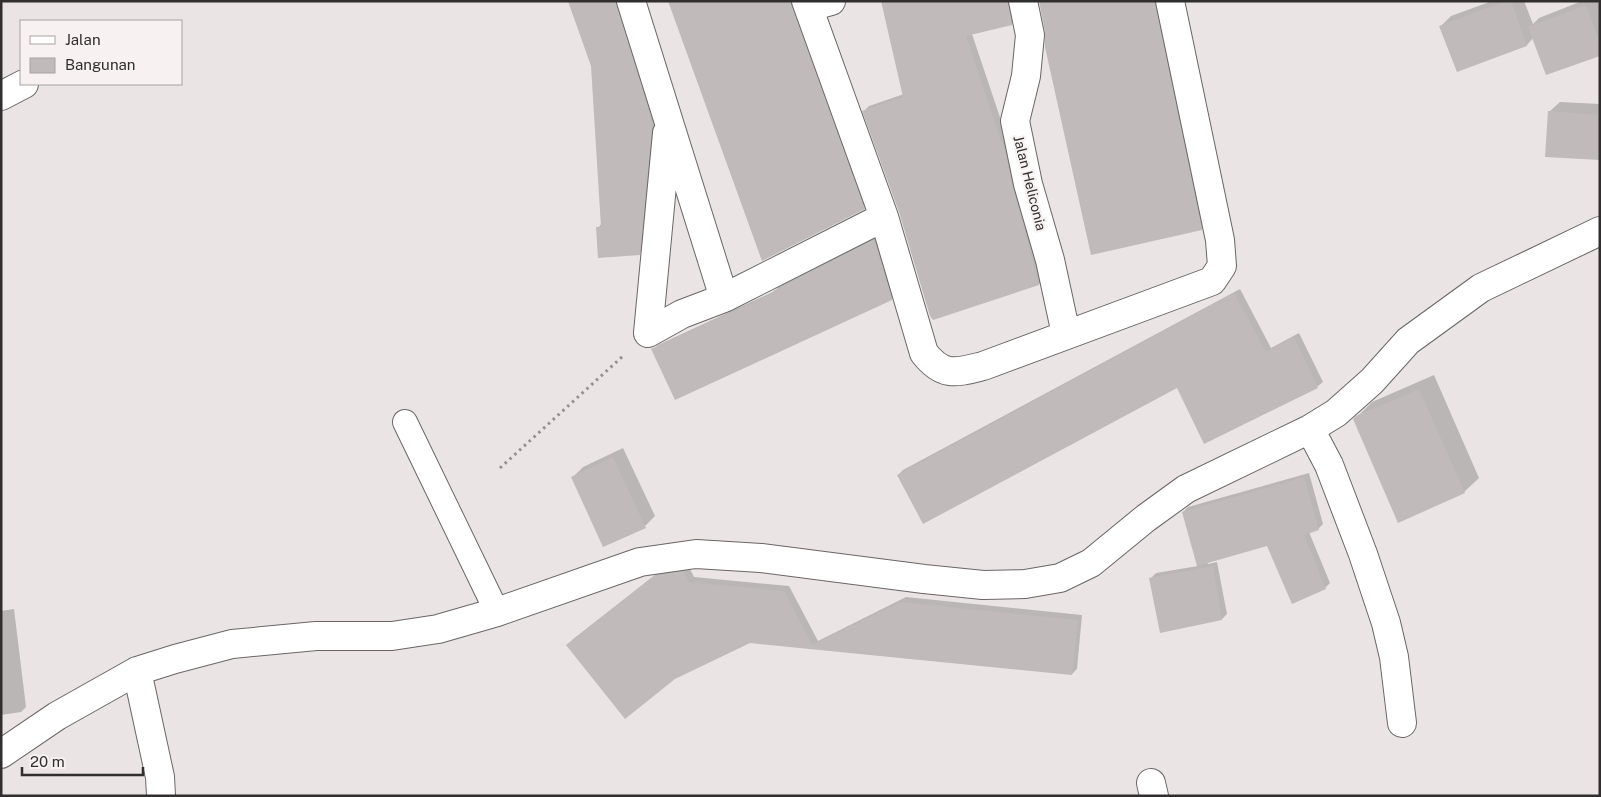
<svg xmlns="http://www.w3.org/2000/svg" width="1601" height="797" font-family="'Public Sans',sans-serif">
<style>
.shadow{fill:#0003}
.building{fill:#c0baba}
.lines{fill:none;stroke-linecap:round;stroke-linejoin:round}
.lane-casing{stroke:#6b6566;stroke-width:26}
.street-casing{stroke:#6b6566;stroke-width:30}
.path{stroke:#949090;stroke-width:3;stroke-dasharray:2.5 4;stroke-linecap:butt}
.lane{stroke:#fff;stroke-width:24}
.street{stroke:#fff;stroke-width:28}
.labels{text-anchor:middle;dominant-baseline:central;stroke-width:4.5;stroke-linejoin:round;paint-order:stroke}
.street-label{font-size:14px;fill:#312e2f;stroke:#f7f1f1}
</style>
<rect width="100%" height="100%" fill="#eae4e4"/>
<path class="shadow" d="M 568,1 L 621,1 L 656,124 L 644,249 L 639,254 L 598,228 L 602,223 L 592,66 Z
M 669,1 L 796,1 L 869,203 L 864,208 Z
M 882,1 L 1013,1 L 1016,19 L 1011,24 L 972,34 L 1011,150 L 1044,279 L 1039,284 L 934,319 L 900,211 L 864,111 L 869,106 L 904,94 Z
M 1040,1 L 1160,1 L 1206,224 L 1201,229 L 1047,32 Z
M 1492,1 L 1524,1 L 1533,24 L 1539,18 L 1582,1 L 1598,1 L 1600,7 L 1600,54 L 1533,38 L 1527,45 L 1457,71 L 1441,26 L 1451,16 Z
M 1560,102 L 1600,104 L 1600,159 L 1549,112 Z
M 879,235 L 897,294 L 891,299 L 653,350 L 658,345 L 775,291 L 779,286 Z
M 1240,289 L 1271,348 L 1299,333 L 1323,382 L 1318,386 L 1205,442 L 1177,386 L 898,475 L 903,470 Z
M 1434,375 L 1479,478 L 1464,492 L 1354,420 L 1372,402 Z
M 623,448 L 655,516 L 645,526 L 573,477 L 583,467 Z
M 1309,473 L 1323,524 L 1318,529 L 1309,532 L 1330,583 L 1325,588 L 1267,544 L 1207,562 L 1208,564 L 1217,562 L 1227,614 L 1222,619 L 1151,578 L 1156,573 L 1198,566 L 1183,512 L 1188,507 Z
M 689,567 L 694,577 L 789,586 L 818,641 L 906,597 L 1082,615 L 1077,669 L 1072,674 L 750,642 L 572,640 L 660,571 Z
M 14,609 L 26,707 L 21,712 L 1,715 L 1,611 Z"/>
<path class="building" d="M 568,1 L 616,1 L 651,118 L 652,130 L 640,255 L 598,258 L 596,227 L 601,227 L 591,66 Z
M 668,1 L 791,1 L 865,209 L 762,261 Z
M 881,1 L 1008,1 L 1012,25 L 966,36 L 1006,156 L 1013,188 L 1039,285 L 933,320 L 930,316 L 899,212 L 862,111 L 903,97 Z
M 1039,1 L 1155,1 L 1202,230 L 1091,255 L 1045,47 L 1045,32 Z
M 1506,1 L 1511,1 L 1527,46 L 1457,72 L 1439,26 Z
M 1586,5 L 1600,43 L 1600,56 L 1546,75 L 1528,27 Z
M 1548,111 L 1600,115 L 1600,160 L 1545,157 Z
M 874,239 L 892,300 L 675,400 L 651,349 L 774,293 L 773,291 Z
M 1234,293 L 1266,352 L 1294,337 L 1318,388 L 1204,444 L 1177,388 L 923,524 L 897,475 Z
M 1419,389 L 1465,493 L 1398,523 L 1353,419 L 1356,416 Z
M 613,457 L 646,528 L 603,547 L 571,477 Z
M 1304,477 L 1319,530 L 1304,535 L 1326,589 L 1292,604 L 1267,546 L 1197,566 L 1182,512 Z
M 1213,566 L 1222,620 L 1160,633 L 1149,578 Z
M 684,571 L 689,582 L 784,591 L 812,645 L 900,602 L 1078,620 L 1072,675 L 750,643 L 675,679 L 625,719 L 566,645 L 654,576 Z"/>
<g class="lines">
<defs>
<path id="lane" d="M 405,422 L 497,612"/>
<path id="street" d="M 631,1 L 724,298
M 806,1 L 884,217 L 924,353 C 943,377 955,373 983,366 L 1212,281 L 1222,266 L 1220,240 L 1170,1
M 1023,1 L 1030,35 L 1026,76 L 1015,121 L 1028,184 L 1050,260 L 1066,334
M 809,7 L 831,1
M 1,96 L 24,84
M 648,333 L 682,314 L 724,298 L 884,217
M 648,333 L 667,133
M 1310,429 L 1329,465 L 1363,554 L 1386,623 L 1394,657 L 1402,723
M 137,671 L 160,777 L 161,796
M 1,754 L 57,716 L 137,671 L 175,659 L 232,644 L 316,636 L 392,636 L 438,629 L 497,612 L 640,562 L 696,554 L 761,558 L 924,579 L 983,585 L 1025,584 L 1060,578 L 1091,563 L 1146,518 L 1186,489 L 1310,429 L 1336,413 L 1372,381 L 1408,341 L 1481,288 L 1600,231
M 1151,783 L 1154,796"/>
</defs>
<use href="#lane" class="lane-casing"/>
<use href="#street" class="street-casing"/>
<path class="path" d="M 500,468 L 623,356"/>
<use href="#lane" class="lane"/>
<use href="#street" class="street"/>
</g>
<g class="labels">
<g class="street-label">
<text transform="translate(1030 183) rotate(76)">Jalan Heliconia</text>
</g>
</g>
<rect width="1601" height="797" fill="none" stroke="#312e2f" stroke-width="5"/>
<rect x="20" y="20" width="162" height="65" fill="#f7f1f1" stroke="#a8a3a3"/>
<rect x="30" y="36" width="25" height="8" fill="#ffffff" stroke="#a8a3a3"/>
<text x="65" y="45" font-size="15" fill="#312e2f">Jalan</text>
<rect x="30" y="58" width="25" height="15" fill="#c0baba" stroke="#a8a3a3"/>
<text x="65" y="70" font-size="15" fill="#312e2f">Bangunan</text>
<path d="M22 767v8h121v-8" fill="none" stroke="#312e2f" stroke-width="2.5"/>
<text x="30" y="767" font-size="15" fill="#312e2f" stroke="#f7f1f1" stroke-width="4" paint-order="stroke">20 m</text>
</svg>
